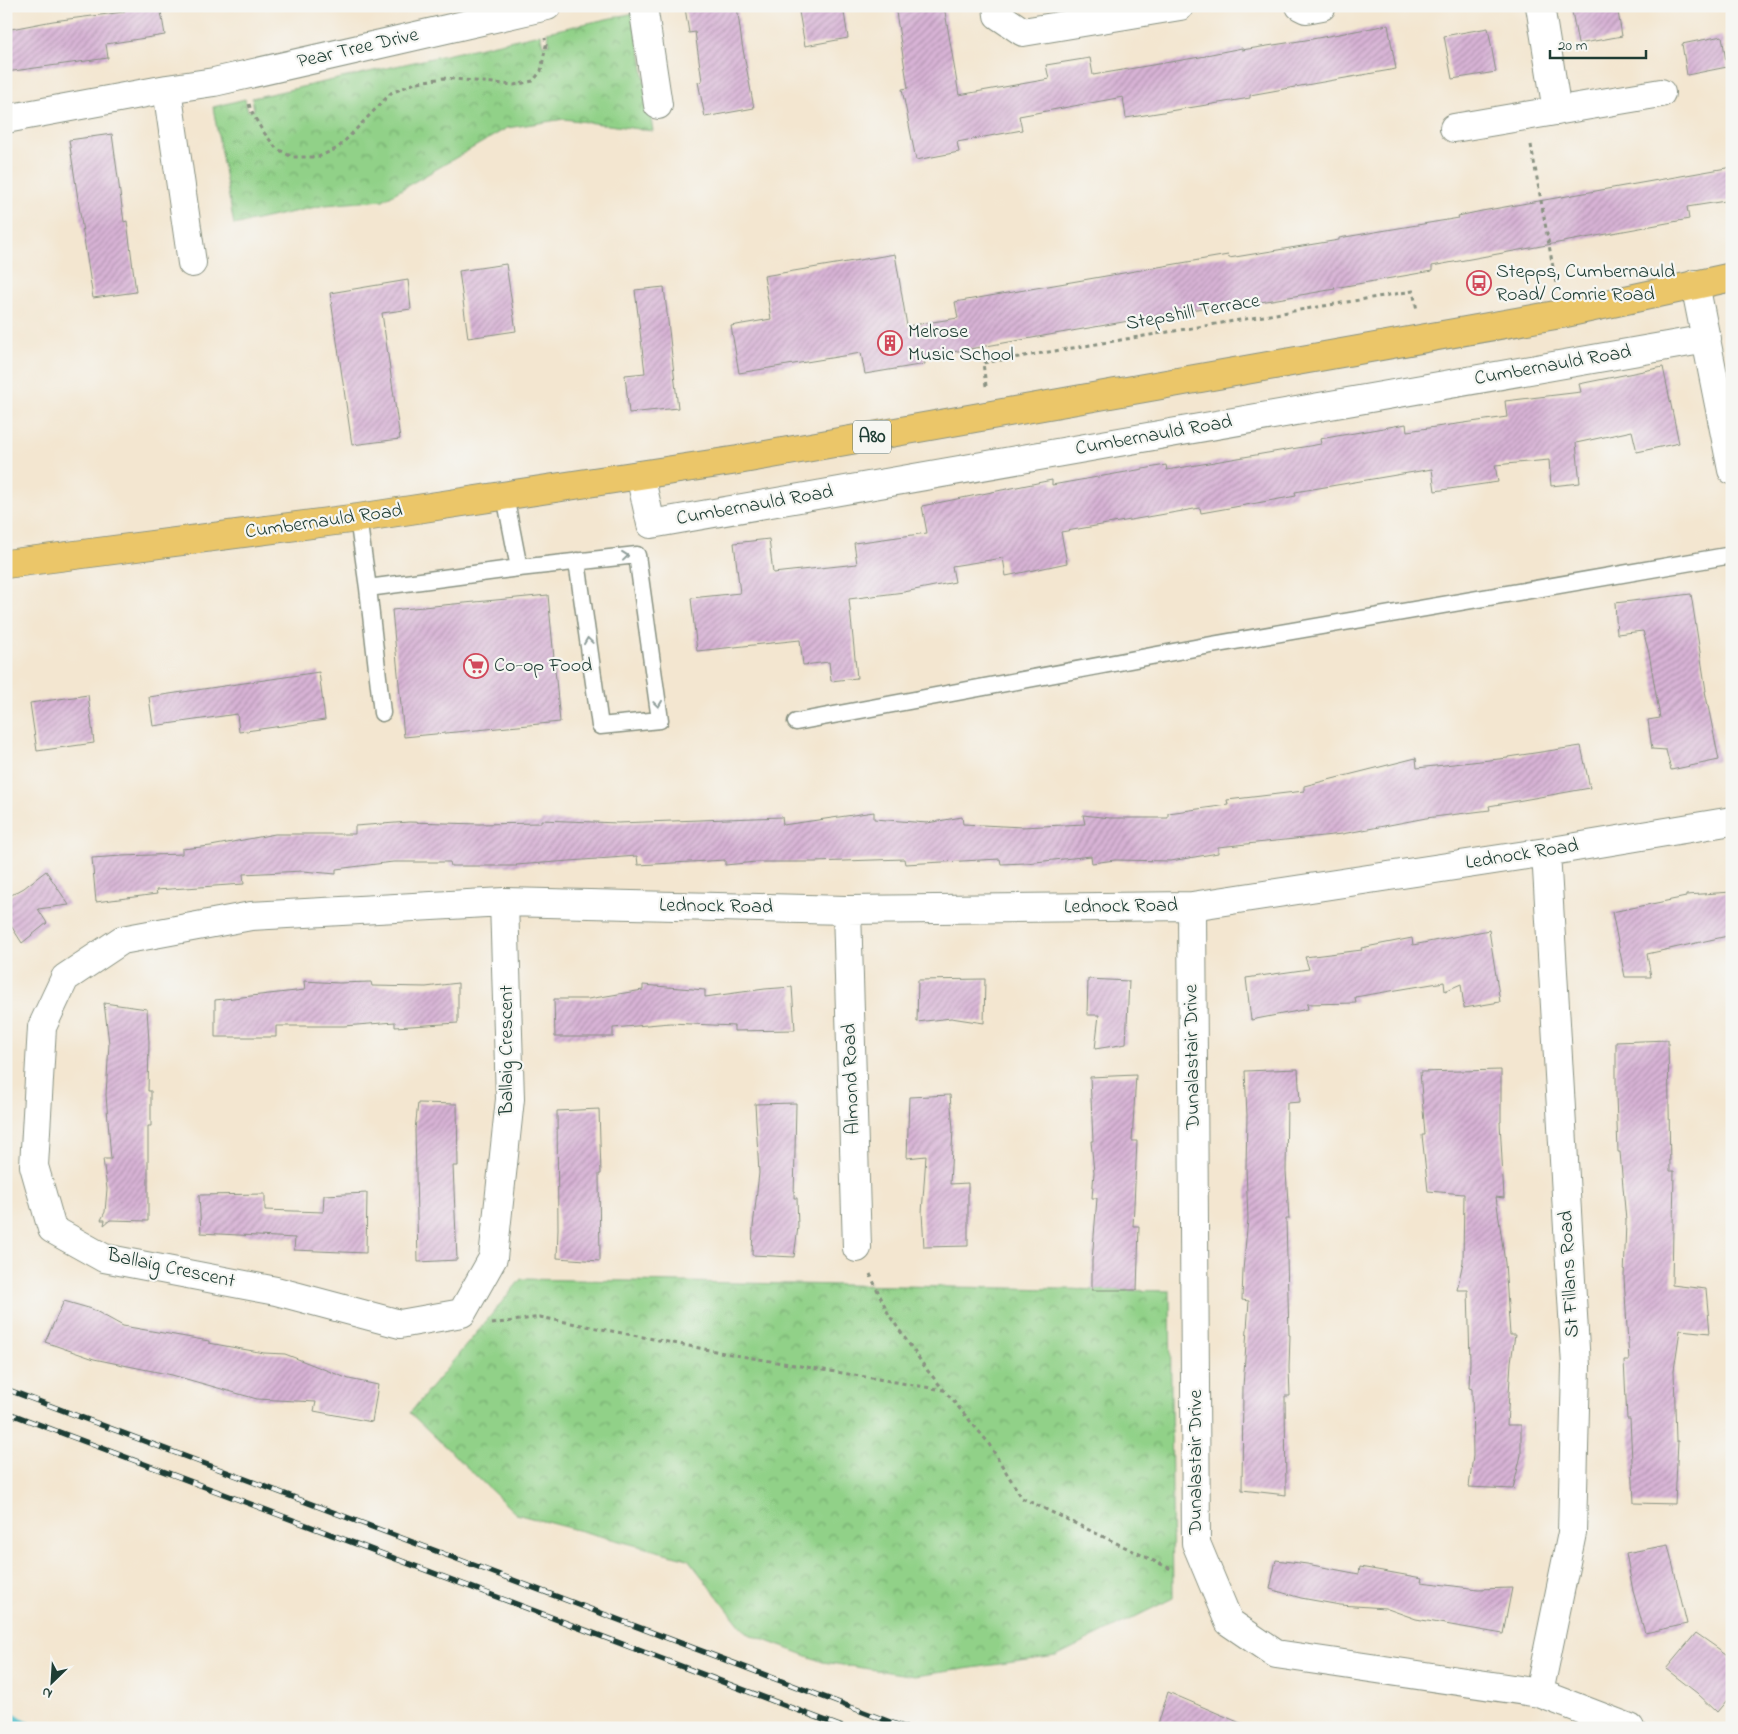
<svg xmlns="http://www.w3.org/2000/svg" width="1738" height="1734" font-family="'Indie Flower',sans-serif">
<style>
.park{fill:url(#park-crowns);stroke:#58875e}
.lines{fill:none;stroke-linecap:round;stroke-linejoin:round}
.stream{stroke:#53c0cb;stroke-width:10}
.building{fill:url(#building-hatch)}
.service-casing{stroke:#899282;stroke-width:19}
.minor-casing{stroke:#899282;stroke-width:30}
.primary-casing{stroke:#899282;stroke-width:30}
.path{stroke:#899282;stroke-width:3;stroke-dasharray:4 4;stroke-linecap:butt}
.service{stroke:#fff;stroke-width:16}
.minor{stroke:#fff;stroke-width:28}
.primary{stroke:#ebc669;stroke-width:28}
.rail-casing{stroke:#1f3d34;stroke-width:5.5}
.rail{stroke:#f6f6f2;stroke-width:4;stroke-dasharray:11;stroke-linecap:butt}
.oneway{stroke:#8f9e9a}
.labels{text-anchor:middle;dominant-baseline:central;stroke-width:4.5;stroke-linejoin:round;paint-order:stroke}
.shield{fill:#f6f6f2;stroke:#60746d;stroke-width:1}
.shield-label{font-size:19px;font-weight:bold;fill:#1f3d34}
.street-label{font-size:20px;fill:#1f3d34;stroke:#f6f6f2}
.poi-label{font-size:20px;fill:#1f3d34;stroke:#f6f6f2;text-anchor:start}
</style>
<defs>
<pattern id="park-crowns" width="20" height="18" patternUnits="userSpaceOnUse" patternTransform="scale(1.25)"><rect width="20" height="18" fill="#91d188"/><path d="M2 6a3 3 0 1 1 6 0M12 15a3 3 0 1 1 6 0" fill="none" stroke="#76ab70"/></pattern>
<pattern id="building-hatch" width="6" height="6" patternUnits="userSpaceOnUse" patternTransform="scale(1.25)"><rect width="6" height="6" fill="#d8b3d6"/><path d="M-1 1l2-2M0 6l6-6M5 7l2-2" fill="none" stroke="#af93ae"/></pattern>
</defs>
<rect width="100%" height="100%" fill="#f6f6f2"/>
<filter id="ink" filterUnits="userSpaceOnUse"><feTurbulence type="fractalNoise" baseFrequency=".02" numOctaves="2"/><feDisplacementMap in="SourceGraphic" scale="10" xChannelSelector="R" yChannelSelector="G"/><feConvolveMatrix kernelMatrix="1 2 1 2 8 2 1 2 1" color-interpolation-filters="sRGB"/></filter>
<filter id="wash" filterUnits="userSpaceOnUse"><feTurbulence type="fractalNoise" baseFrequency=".0096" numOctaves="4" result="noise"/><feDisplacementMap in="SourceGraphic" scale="20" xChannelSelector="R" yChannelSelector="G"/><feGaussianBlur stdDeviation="1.12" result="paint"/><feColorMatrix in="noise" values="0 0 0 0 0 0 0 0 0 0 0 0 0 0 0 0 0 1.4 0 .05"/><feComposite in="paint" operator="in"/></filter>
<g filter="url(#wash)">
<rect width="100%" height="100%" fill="#f3e6d0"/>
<path class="park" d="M 634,13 L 653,131 L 564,119 L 507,128 L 383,200 L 325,205 L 234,225 L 213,107 L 245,99 L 248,111 L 254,110 L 252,98 L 540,34 L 543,45 L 550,44 L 547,32 Z
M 521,1279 L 1170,1291 L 1173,1598 L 1056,1656 L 915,1676 L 823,1662 L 746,1633 L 688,1559 L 516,1514 L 410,1413 Z"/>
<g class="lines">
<path class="stream" d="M 6,1713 L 29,1728"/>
</g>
<g id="blocks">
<path class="building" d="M 124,6 L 160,6 L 165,35 L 106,44 L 108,58 L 6,72 L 6,30 L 53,21 L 124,12 Z
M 699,6 L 737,6 L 742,44 L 754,108 L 705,117 L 698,82 L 702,81 L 695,32 L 689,33 L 685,8 Z
M 798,6 L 843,6 L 848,38 L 805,46 Z
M 895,6 L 944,6 L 959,95 L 1049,79 L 1046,65 L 1090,58 L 1093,75 L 1206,56 L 1206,55 L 1242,48 L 1242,50 L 1312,39 L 1388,25 L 1396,69 L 1250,95 L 1250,98 L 1126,118 L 1123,97 L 1019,116 L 1022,130 L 957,142 L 959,152 L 916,160 L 902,89 L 908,88 Z
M 1571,6 L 1617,6 L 1622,36 L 1578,44 Z
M 1488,28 L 1496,72 L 1452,79 L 1444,36 Z
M 1722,36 L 1727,67 L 1687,75 L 1682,44 Z
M 112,134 L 124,222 L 127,221 L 136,292 L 93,298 L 69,140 Z
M 1732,167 L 1732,200 L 1687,207 L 1689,219 L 1432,266 L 1432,271 L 1334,288 L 1335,289 L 1249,304 L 1248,300 L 924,357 L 925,364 L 865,374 L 861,353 L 739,373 L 731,326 L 771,319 L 764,276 L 895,254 L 907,326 L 958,318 L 955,302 L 1228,255 L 1229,258 L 1339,240 L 1339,238 L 1459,218 L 1458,216 L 1482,211 Z
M 506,264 L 516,331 L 468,338 L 459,271 Z
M 408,280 L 411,309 L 382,313 L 400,439 L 352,445 L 330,293 Z
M 664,287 L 678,408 L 629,413 L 625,375 L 645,373 L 635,290 Z
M 1663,367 L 1679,443 L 1637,452 L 1632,431 L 1576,443 L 1580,483 L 1551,486 L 1549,460 L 1495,465 L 1498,482 L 1435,491 L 1432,469 L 1295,492 L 1296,496 L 1201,513 L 1200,508 L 1061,532 L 1067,563 L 1006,576 L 1003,558 L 952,566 L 955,582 L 904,592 L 849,599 L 857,678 L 831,681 L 829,662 L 803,665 L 800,640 L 697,651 L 691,598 L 740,593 L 734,543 L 769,539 L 773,573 L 857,564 L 854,543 L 927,533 L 922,506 L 1052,480 L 1052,485 L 1166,465 L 1167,470 L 1321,444 L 1320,439 L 1406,424 L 1407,431 L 1507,417 L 1505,401 L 1581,392 L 1579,384 Z
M 1691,594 L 1706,691 L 1705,691 L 1719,760 L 1671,770 L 1666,750 L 1652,749 L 1648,720 L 1660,718 L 1649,653 L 1643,631 L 1617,634 L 1615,603 Z
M 548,595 L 560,722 L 404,737 L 392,610 Z
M 319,672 L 325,720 L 239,732 L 237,714 L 153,726 L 149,697 Z
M 88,695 L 94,743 L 37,751 L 30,703 Z
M 1581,746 L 1590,788 L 1489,806 L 1490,810 L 1426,818 L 1342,834 L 1218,847 L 1218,853 L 1171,861 L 1115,860 L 1092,863 L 1091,856 L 1026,863 L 1001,864 L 1000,859 L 905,864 L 904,859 L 814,862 L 756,862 L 725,865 L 725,860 L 638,865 L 637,856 L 516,865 L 517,866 L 451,866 L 450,862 L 393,862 L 336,869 L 336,874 L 303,871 L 243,874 L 244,884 L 156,890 L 157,894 L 96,902 L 92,858 L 122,856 L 182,854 L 182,849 L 211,846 L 275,834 L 355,834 L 355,826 L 409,822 L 479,824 L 541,823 L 541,820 L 618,823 L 782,817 L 783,825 L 874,812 L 874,819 L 927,823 L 962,817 L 963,824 L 1022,827 L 1085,824 L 1083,815 L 1110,818 L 1168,818 L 1168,813 L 1228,805 L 1227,800 L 1304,791 L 1304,786 L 1416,758 L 1417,768 L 1508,758 L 1508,757 Z
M 46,871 L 69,905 L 38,909 L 47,923 L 22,943 L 6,918 L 6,898 L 24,888 Z
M 1732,892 L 1732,935 L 1647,954 L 1651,977 L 1625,977 L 1612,912 L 1686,897 L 1686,895 Z
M 1489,930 L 1500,1002 L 1464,1008 L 1461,984 L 1445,991 L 1444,982 L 1355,997 L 1356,1003 L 1307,1004 L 1308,1009 L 1251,1020 L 1246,978 L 1309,969 L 1305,957 L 1362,950 L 1361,948 L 1412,938 L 1413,945 Z
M 985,979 L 984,1023 L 951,1018 L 917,1022 L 918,980 Z
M 1088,979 L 1129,981 L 1126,1044 L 1095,1049 L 1099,1015 L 1087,1015 Z
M 304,981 L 339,983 L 371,982 L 372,986 L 426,987 L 458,983 L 458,1023 L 395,1027 L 395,1022 L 344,1026 L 276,1026 L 276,1037 L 215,1037 L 215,1000 L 305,990 Z
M 643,985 L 705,990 L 705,997 L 765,989 L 792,987 L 795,1030 L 734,1031 L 734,1026 L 670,1023 L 613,1028 L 613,1037 L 555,1037 L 554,999 L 588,999 L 643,990 Z
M 104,1003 L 147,1009 L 149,1042 L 148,1091 L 151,1091 L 151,1126 L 148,1126 L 148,1221 L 110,1220 L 104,1225 L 105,1220 L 101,1220 L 105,1212 L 107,1189 L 103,1159 L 111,1159 L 106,1095 L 109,1043 Z
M 1668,1040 L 1670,1171 L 1674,1171 L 1672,1285 L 1706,1289 L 1710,1333 L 1680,1330 L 1674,1370 L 1676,1441 L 1678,1441 L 1675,1504 L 1634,1503 L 1630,1419 L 1627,1419 L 1624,1361 L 1629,1361 L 1624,1277 L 1626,1221 L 1620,1152 L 1618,1152 L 1616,1095 L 1616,1042 Z
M 1298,1069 L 1300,1102 L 1287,1103 L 1286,1171 L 1289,1219 L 1286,1219 L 1289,1335 L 1290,1335 L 1289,1368 L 1290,1396 L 1285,1396 L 1286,1495 L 1242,1490 L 1243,1387 L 1249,1301 L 1242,1300 L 1243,1270 L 1248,1219 L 1246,1168 L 1247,1115 L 1245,1071 Z
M 1501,1070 L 1501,1122 L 1500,1122 L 1504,1198 L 1496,1197 L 1505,1263 L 1510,1335 L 1515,1335 L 1511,1362 L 1507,1425 L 1521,1425 L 1521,1455 L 1513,1489 L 1469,1487 L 1473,1456 L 1472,1389 L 1469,1388 L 1470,1362 L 1468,1290 L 1457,1290 L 1463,1262 L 1464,1194 L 1428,1191 L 1422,1135 L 1425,1135 L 1420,1072 Z
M 1136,1075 L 1132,1141 L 1137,1141 L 1133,1226 L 1139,1226 L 1137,1290 L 1092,1290 L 1092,1261 L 1097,1198 L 1092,1198 L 1094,1172 L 1091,1141 L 1093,1141 L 1090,1077 Z
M 950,1095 L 953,1129 L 950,1184 L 968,1183 L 968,1246 L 924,1247 L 922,1213 L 926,1156 L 907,1158 L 909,1097 Z
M 418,1103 L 457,1104 L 458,1166 L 453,1166 L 457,1260 L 418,1262 L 415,1130 Z
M 796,1103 L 794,1198 L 797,1198 L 798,1227 L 794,1257 L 752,1255 L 753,1227 L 759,1173 L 755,1104 Z
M 599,1109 L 601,1174 L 599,1174 L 600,1261 L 557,1258 L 558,1229 L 557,1111 Z
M 367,1193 L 366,1253 L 294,1250 L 295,1238 L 201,1233 L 199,1195 L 265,1194 L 265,1210 L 323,1212 L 324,1195 Z
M 64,1301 L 92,1309 L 123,1326 L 209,1341 L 209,1343 L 264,1353 L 285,1354 L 349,1379 L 378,1385 L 372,1422 L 314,1411 L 316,1402 L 257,1399 L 172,1375 L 94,1359 L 45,1342 Z
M 1668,1545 L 1687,1624 L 1645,1633 L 1633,1591 L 1626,1553 Z
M 1276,1560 L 1307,1564 L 1359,1574 L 1360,1567 L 1422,1578 L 1421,1582 L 1478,1589 L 1512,1588 L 1503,1634 L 1416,1619 L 1385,1608 L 1340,1605 L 1301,1598 L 1270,1589 Z
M 1696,1633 L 1726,1654 L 1732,1662 L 1732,1694 L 1717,1712 L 1697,1693 L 1666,1669 Z
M 1168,1692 L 1252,1728 L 1157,1728 Z"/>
</g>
</g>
<g filter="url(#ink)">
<use href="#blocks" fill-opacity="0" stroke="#899282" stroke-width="1"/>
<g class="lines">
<defs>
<path id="service" d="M 505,496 L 519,568 L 637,555 L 660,720 L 600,726 L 577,561
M 358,518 L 368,588 L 382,713
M 368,588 L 519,568
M 796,722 L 1200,647 L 1732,555"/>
<path id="minor" d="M 643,6 L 658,105
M 997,6 L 998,15 L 1023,32 L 1180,6
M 1300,6 L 1306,9 L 1322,6
M 1540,6 L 1557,111
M 167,89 L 192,263
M 6,119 L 167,89 L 214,82 L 547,6
M 1454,128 L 1661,93
M 1695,284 L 1732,470
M 640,475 L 651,524 L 1707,339
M 504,902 L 510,1099 L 493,1258 L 462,1313 L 400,1324 L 276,1291 L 104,1258 L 52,1229 L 34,1166 L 42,1027 L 65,978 L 122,940 L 251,916 L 504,902 L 847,910 L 1192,906 L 1546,852 L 1732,821
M 1192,906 L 1196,1543 L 1229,1622 L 1276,1654 L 1539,1693 L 1630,1728
M 847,910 L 857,1248
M 1539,1693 L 1572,1533 L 1576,1366 L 1546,852"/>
<path id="primary" d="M 6,564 L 358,518 L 738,460 L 1561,314 L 1732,277"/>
</defs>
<use href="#service" class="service-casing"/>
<use href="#minor" class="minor-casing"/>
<use href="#primary" class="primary-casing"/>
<path class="path" d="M 249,104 L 251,111 L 262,130 L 276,148 L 292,157 L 318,157 L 338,148 L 391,93 L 418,82 L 444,78 L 514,85 L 533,81 L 541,71 L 546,45 L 545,38
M 1531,145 L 1556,284
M 986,386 L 983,363 L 1413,291 L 1417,310
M 870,1274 L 889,1315 L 927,1370 L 987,1441 L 1022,1498 L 1173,1570
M 492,1324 L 540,1317 L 735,1355 L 943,1390"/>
<use href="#service" class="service"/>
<use href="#minor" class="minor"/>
<use href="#primary" class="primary"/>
<defs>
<path id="rail" d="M 6,1389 L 906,1728
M 6,1412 L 845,1728"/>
</defs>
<use href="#rail" class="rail-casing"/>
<use href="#rail" class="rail"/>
</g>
<defs><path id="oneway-chevron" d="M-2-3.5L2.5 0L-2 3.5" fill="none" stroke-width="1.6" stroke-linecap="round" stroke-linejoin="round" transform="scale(1.25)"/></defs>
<g class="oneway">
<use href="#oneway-chevron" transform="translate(625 556) rotate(-6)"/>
<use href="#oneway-chevron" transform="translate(588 641) rotate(-98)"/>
<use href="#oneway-chevron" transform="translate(658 704) rotate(82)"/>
</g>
</g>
<defs>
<symbol id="bus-ring" viewBox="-11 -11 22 22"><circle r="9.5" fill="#f6f6f2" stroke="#d1495b" stroke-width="1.5"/><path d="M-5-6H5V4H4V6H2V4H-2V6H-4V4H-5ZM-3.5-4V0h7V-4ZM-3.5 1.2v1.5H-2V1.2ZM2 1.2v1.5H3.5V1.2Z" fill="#d1495b"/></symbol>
<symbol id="building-ring" viewBox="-11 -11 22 22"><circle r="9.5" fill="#f6f6f2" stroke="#d1495b" stroke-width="1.5"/><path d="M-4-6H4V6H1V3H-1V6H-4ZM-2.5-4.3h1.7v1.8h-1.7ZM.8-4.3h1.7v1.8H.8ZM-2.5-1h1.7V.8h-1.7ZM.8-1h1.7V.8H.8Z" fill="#d1495b"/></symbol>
<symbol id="supermarket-ring" viewBox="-11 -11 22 22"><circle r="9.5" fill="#f6f6f2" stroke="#d1495b" stroke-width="1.5"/><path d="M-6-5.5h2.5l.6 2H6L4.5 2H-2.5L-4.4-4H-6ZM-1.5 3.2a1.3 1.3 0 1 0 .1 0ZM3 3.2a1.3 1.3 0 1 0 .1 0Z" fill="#d1495b"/></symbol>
</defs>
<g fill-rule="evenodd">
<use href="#bus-ring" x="1465" y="269" width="28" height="28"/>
<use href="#building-ring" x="876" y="329" width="28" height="28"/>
<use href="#supermarket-ring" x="462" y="652" width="28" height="28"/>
</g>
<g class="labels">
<rect class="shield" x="853" y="420.5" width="38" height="33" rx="4"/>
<g class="shield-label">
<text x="872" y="437">A80</text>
</g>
<g class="street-label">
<text transform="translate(358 49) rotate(-13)">Pear Tree Drive</text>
<text transform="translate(1193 313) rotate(-10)">Stepshill Terrace</text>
<text transform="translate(1553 366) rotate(-10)">Cumbernauld Road</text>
<text transform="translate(1154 436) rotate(-10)">Cumbernauld Road</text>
<text transform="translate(755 506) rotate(-10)">Cumbernauld Road</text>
<text transform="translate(324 522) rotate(-8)">Cumbernauld Road</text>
<text transform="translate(1522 855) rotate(-9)">Lednock Road</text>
<text transform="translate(716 907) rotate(1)">Lednock Road</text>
<text transform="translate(1121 907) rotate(-1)">Lednock Road</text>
<text transform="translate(507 1050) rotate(-90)">Ballaig Crescent</text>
<text transform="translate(1193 1057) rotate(-91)">Dunalastair Drive</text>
<text transform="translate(852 1079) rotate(-92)">Almond Road</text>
<text transform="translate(171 1269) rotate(12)">Ballaig Crescent</text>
<text transform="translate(1570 1274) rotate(-93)">St Fillans Road</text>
<text transform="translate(1196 1462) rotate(-90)">Dunalastair Drive</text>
</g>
<g class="poi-label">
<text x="1496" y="272">Stepps, Cumbernauld<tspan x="1496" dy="23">Road/ Comrie Road</tspan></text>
<text x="908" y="332">Melrose<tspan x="908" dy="23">Music School</tspan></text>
<text x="494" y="666">Co-op Food</text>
</g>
</g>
<rect width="1738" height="1734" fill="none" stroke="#f6f6f2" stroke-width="25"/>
<g transform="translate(52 1682) rotate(205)" stroke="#f6f6f2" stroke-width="4" paint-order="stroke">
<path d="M0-4L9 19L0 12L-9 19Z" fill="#1f3d34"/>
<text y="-8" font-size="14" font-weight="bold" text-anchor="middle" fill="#1f3d34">N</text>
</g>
<path d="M1550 50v8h96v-8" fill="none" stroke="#1f3d34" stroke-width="2.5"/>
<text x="1558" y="50" font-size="15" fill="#1f3d34" stroke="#f6f6f2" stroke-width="4" paint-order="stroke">20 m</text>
</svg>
